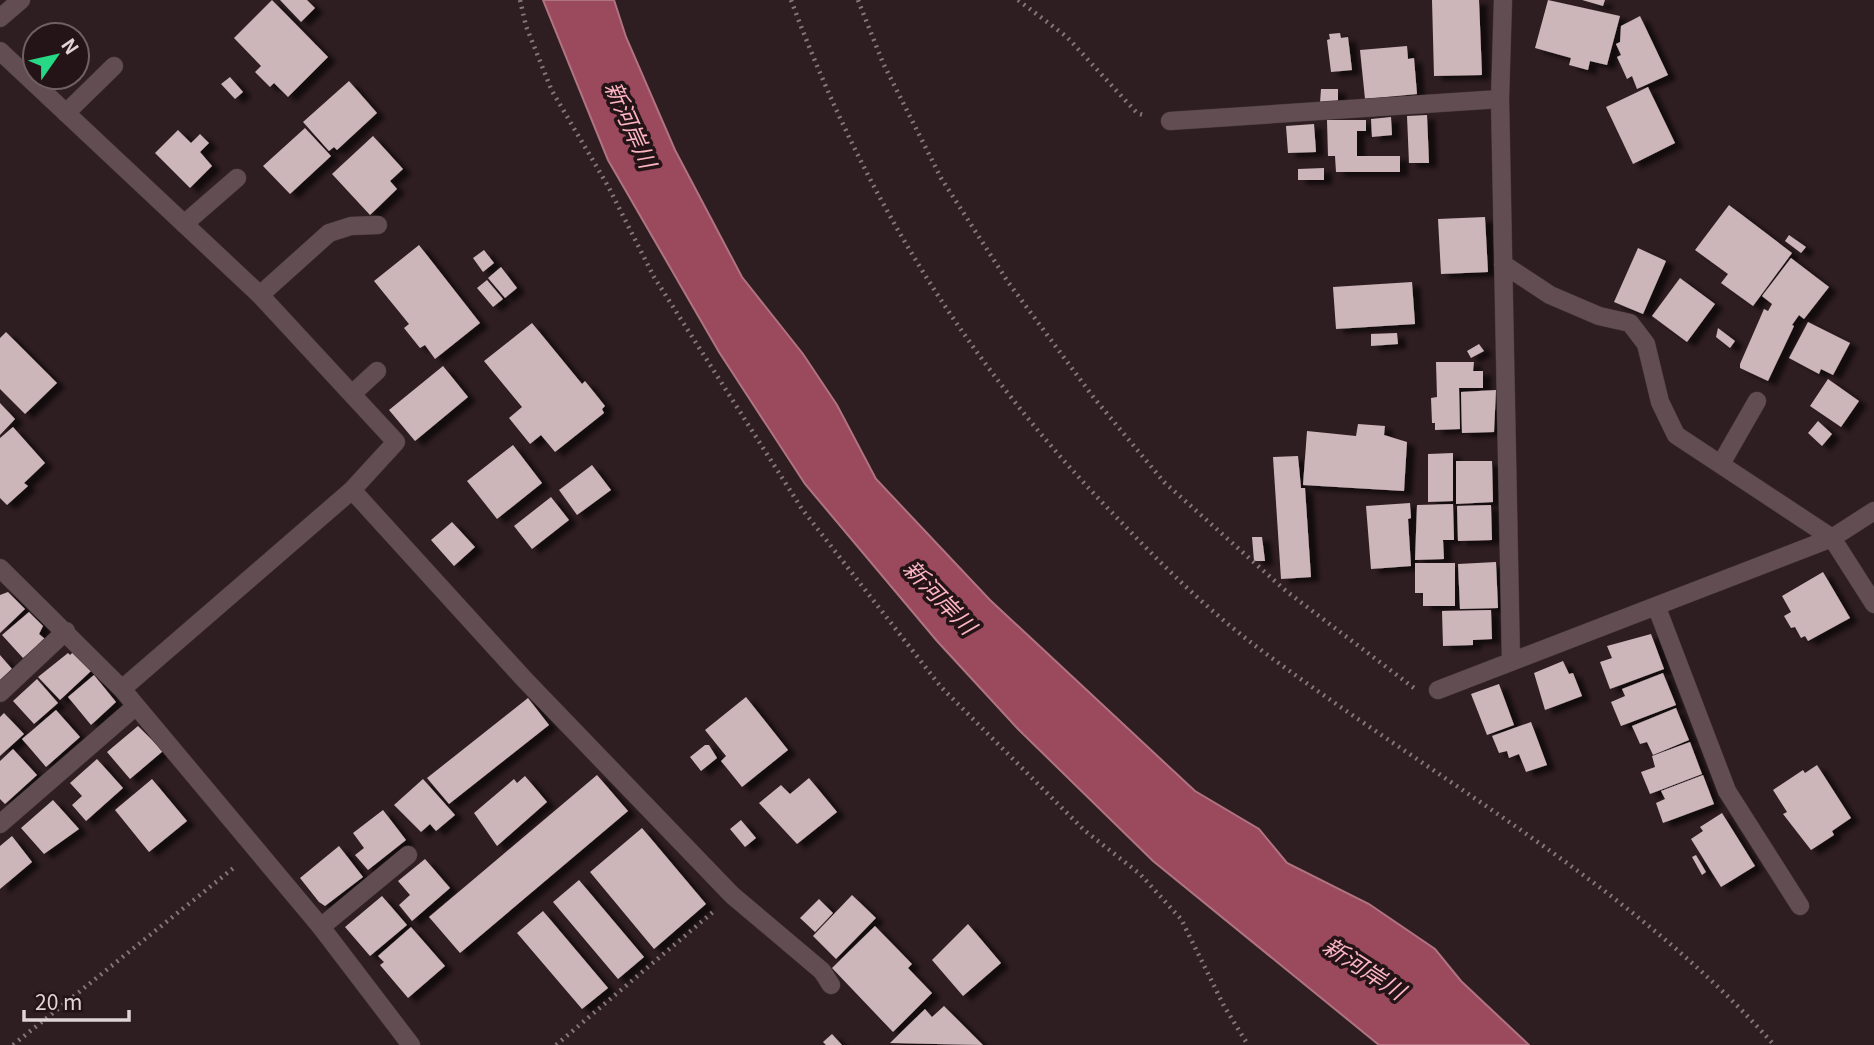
<svg xmlns="http://www.w3.org/2000/svg" width="1874" height="1045" font-family="Georgia,'Noto Sans JP',serif">
<style>
.water{fill:#9b495d;stroke:#b07381;stroke-width:2}
.building{fill:#cdb6ba;filter:url(#shadow)}
.lines{fill:none;stroke-linecap:round;stroke-linejoin:round}
.lane-casing{stroke:#46383b;stroke-width:19}
.street-casing{stroke:#46383b;stroke-width:19}
.path{stroke:#847578;stroke-width:4.5;stroke-dasharray:2 5;stroke-linecap:butt}
.lane{stroke:#624e52;stroke-width:18}
.street{stroke:#624e52;stroke-width:18}
.labels{text-anchor:middle;dominant-baseline:central;stroke-width:7;stroke-linejoin:round;paint-order:stroke}
.water-label{font-size:23px;font-style:italic;fill:#fcb4c2;stroke:#241417}
</style>
<defs>
<filter id="shadow"><feDropShadow dx="8" dy="4.5" stdDeviation="2" flood-color="#0009"/></filter>
</defs>
<rect width="100%" height="100%" fill="#2e1d21"/>
<path class="water" d="M 543,0 L 614,0 L 626,37 L 675,150 L 742,277 L 803,354 L 837,405 L 876,479 L 990,600 L 1195,791 L 1259,829 L 1287,863 L 1369,904 L 1435,949 L 1461,981 L 1529,1045 L 1379,1045 L 1153,861 L 1018,729 L 937,641 L 805,484 L 719,352 L 608,160 Z"/>
<path class="building" d="M 272,0 L 328,57 L 288,97 L 274,83 L 270,87 L 255,72 L 261,66 L 234,38 Z
M 280,0 L 307,0 L 315,8 L 301,22 Z
M 1432,0 L 1479,0 L 1482,75 L 1434,76 Z
M 1548,0 L 1620,16 L 1607,65 L 1590,61 L 1588,70 L 1569,65 L 1571,58 L 1535,48 Z
M 1582,0 L 1605,0 L 1603,6 Z
M 1640,16 L 1668,75 L 1637,89 L 1632,76 L 1627,79 L 1617,57 L 1621,55 L 1616,44 L 1620,42 L 1621,26 Z
M 1340,33 L 1341,38 L 1348,37 L 1352,70 L 1331,72 L 1327,40 L 1330,39 L 1329,34 Z
M 1407,46 L 1408,59 L 1414,58 L 1417,94 L 1365,99 L 1360,50 Z
M 230,77 L 243,92 L 235,99 L 221,84 Z
M 349,81 L 377,113 L 337,150 L 334,147 L 329,151 L 303,122 Z
M 1648,87 L 1675,143 L 1633,164 L 1606,107 Z
M 1321,89 L 1338,89 L 1338,104 L 1320,103 Z
M 1427,115 L 1429,163 L 1409,163 L 1407,116 Z
M 1391,117 L 1392,135 L 1372,137 L 1371,119 Z
M 1327,120 L 1366,120 L 1366,131 L 1357,131 L 1357,156 L 1400,156 L 1400,172 L 1336,172 L 1335,156 L 1328,156 Z
M 1314,124 L 1316,152 L 1288,153 L 1286,126 Z
M 305,128 L 331,156 L 290,194 L 263,166 Z
M 178,130 L 191,143 L 200,134 L 209,143 L 200,152 L 212,166 L 190,188 L 155,153 Z
M 373,136 L 403,169 L 390,181 L 397,189 L 370,215 L 332,174 Z
M 1324,168 L 1324,180 L 1298,180 L 1298,169 Z
M 1729,205 L 1792,253 L 1753,306 L 1721,283 L 1728,274 L 1695,250 Z
M 1485,217 L 1488,272 L 1441,274 L 1438,219 Z
M 1789,235 L 1806,247 L 1801,253 L 1785,241 Z
M 419,245 L 480,323 L 435,359 L 425,345 L 420,348 L 404,328 L 409,324 L 374,281 Z
M 1638,248 L 1666,261 L 1643,314 L 1614,302 Z
M 484,250 L 494,263 L 483,272 L 473,258 Z
M 1791,258 L 1829,287 L 1804,319 L 1799,315 L 1792,325 L 1794,326 L 1768,381 L 1740,368 L 1740,364 L 1764,309 L 1768,311 L 1772,304 L 1762,296 Z
M 501,267 L 517,288 L 505,298 L 488,278 Z
M 1680,278 L 1715,304 L 1687,342 L 1652,316 Z
M 487,280 L 503,299 L 493,307 L 477,288 Z
M 1412,282 L 1415,324 L 1336,329 L 1333,287 Z
M 1808,322 L 1850,343 L 1833,375 L 1821,369 L 1819,374 L 1789,358 Z
M 532,323 L 582,384 L 585,381 L 605,406 L 602,409 L 604,413 L 555,452 L 541,435 L 530,444 L 509,418 L 522,407 L 484,361 Z
M 1718,328 L 1735,341 L 1730,348 L 1716,337 Z
M 6,332 L 57,383 L 25,414 L 0,389 L 0,338 Z
M 1397,333 L 1398,344 L 1371,346 L 1371,334 Z
M 1479,344 L 1484,351 L 1471,358 L 1467,351 Z
M 1436,362 L 1474,362 L 1473,371 L 1483,371 L 1483,388 L 1459,388 L 1460,429 L 1435,430 L 1435,423 L 1432,423 L 1431,398 L 1437,397 Z
M 443,366 L 468,397 L 415,441 L 389,410 Z
M 1828,379 L 1859,401 L 1841,427 L 1810,406 Z
M 1496,390 L 1494,432 L 1462,433 L 1461,392 Z
M 0,403 L 15,419 L 0,435 Z
M 1818,421 L 1832,434 L 1822,446 L 1808,433 Z
M 1358,424 L 1385,426 L 1384,435 L 1407,442 L 1404,491 L 1303,485 L 1307,431 L 1356,436 Z
M 13,427 L 45,463 L 24,483 L 28,486 L 7,505 L 0,498 L 0,438 Z
M 513,445 L 542,483 L 497,519 L 467,481 Z
M 1453,453 L 1453,501 L 1428,502 L 1428,454 Z
M 1298,456 L 1301,488 L 1305,488 L 1311,577 L 1281,579 L 1273,457 Z
M 1456,461 L 1492,461 L 1493,502 L 1456,504 Z
M 592,465 L 611,490 L 577,515 L 559,490 Z
M 551,497 L 569,520 L 532,549 L 514,526 Z
M 1410,503 L 1411,518 L 1408,519 L 1411,566 L 1371,569 L 1366,506 Z
M 1453,504 L 1454,540 L 1443,540 L 1444,559 L 1415,560 L 1417,505 Z
M 1491,505 L 1492,540 L 1458,541 L 1457,506 Z
M 452,522 L 475,547 L 454,566 L 431,540 Z
M 1252,537 L 1262,537 L 1265,561 L 1254,561 Z
M 1496,562 L 1498,608 L 1460,609 L 1458,564 Z
M 1415,563 L 1455,563 L 1455,606 L 1423,606 L 1423,593 L 1415,593 Z
M 1823,572 L 1850,618 L 1808,641 L 1805,636 L 1801,638 L 1795,627 L 1791,628 L 1784,616 L 1791,612 L 1782,596 Z
M 8,592 L 25,609 L 0,633 L 0,595 Z
M 1491,610 L 1492,639 L 1473,640 L 1473,645 L 1443,646 L 1442,611 Z
M 29,612 L 43,626 L 39,634 L 45,639 L 23,658 L 2,635 Z
M 1651,634 L 1664,669 L 1610,689 L 1600,662 L 1612,658 L 1607,646 Z
M 73,652 L 91,671 L 60,700 L 38,677 L 68,653 L 70,655 Z
M 0,655 L 12,669 L 0,680 Z
M 1563,661 L 1569,674 L 1573,673 L 1582,696 L 1545,710 L 1534,673 Z
M 1663,673 L 1676,705 L 1621,726 L 1611,702 L 1625,696 L 1622,689 Z
M 94,675 L 116,702 L 91,725 L 68,697 Z
M 37,679 L 58,703 L 34,724 L 13,701 Z
M 1499,684 L 1514,725 L 1487,735 L 1471,694 Z
M 746,697 L 788,750 L 742,787 L 721,761 L 726,756 L 705,730 Z
M 528,698 L 549,725 L 449,804 L 427,778 Z
M 1676,708 L 1689,740 L 1653,755 L 1647,742 L 1640,744 L 1632,726 Z
M 56,710 L 80,737 L 46,767 L 22,739 Z
M 4,713 L 24,734 L 0,756 L 0,717 Z
M 1531,722 L 1547,765 L 1526,772 L 1519,754 L 1509,758 L 1507,751 L 1499,753 L 1492,736 Z
M 138,726 L 163,751 L 130,779 L 107,752 Z
M 1690,742 L 1702,774 L 1650,794 L 1641,772 L 1655,767 L 1652,756 Z
M 705,745 L 709,745 L 717,758 L 701,771 L 690,757 Z
M 13,749 L 37,775 L 5,804 L 0,799 L 0,761 Z
M 97,759 L 123,788 L 86,821 L 72,805 L 82,796 L 70,783 Z
M 1817,765 L 1851,818 L 1832,831 L 1834,835 L 1811,850 L 1783,814 L 1787,812 L 1773,790 L 1803,770 L 1805,773 Z
M 597,775 L 628,811 L 460,953 L 429,917 Z
M 1703,775 L 1714,804 L 1663,823 L 1656,803 L 1665,799 L 1661,791 Z
M 525,776 L 547,802 L 497,846 L 474,813 L 514,779 L 517,783 Z
M 809,778 L 837,812 L 797,844 L 759,803 L 781,785 L 790,794 Z
M 152,779 L 187,821 L 149,852 L 115,810 Z
M 423,779 L 455,815 L 436,831 L 430,824 L 421,832 L 394,805 Z
M 53,800 L 79,829 L 44,854 L 21,828 Z
M 383,810 L 406,840 L 368,870 L 355,855 L 364,848 L 353,833 Z
M 1722,813 L 1755,866 L 1721,887 L 1691,839 L 1703,831 L 1700,827 Z
M 741,820 L 756,838 L 745,847 L 730,829 Z
M 642,828 L 706,904 L 654,949 L 590,872 Z
M 12,836 L 32,862 L 0,889 L 0,846 Z
M 339,846 L 363,877 L 325,906 L 319,902 L 300,878 Z
M 1696,855 L 1706,872 L 1702,875 L 1692,857 Z
M 425,859 L 450,888 L 412,921 L 399,905 L 410,895 L 398,881 Z
M 579,880 L 644,957 L 618,979 L 553,902 Z
M 852,895 L 876,918 L 836,959 L 813,936 Z
M 382,896 L 407,925 L 370,956 L 345,927 Z
M 819,899 L 833,913 L 815,932 L 800,918 Z
M 543,911 L 608,988 L 582,1009 L 517,933 Z
M 968,924 L 1001,963 L 963,996 L 932,960 Z
M 875,926 L 912,964 L 908,968 L 932,993 L 893,1032 L 832,968 Z
M 411,927 L 445,966 L 408,998 L 380,965 L 384,962 L 378,956 Z
M 944,1006 L 983,1045 L 890,1043 L 925,1009 L 932,1017 Z
M 832,1034 L 842,1045 L 826,1045 L 823,1042 Z"/>
<g class="lines">
<defs>
<path id="lane" d="M 0,18 L 21,0
M 66,113 L 114,66
M 184,224 L 237,178
M 260,295 L 329,233 L 351,226 L 378,225
M 352,394 L 377,371
M 1722,462 L 1757,401
M 321,927 L 408,855"/>
<path id="street" d="M 1503,0 L 1500,99 L 1511,661
M 0,51 L 260,295 L 396,442 L 352,490 L 122,689
M 1170,121 L 1500,99
M 1503,264 L 1550,295 L 1599,316 L 1630,323 L 1646,344 L 1660,402 L 1676,435 L 1832,538
M 352,490 L 525,680 L 732,895 L 822,971 L 831,985
M 1874,511 L 1832,538 L 1874,604
M 0,568 L 122,689 L 321,927 L 411,1045
M 1657,608 L 1727,791 L 1800,906
M 1438,690 L 1832,538
M 0,693 L 66,631
M 0,824 L 136,706"/>
</defs>
<use href="#lane" class="lane-casing"/>
<use href="#street" class="street-casing"/>
<path class="path" d="M 520,0 L 526,26 L 552,91 L 608,186 L 654,277 L 802,509 L 941,687 L 1084,830 L 1140,874 L 1181,919 L 1224,1006 L 1248,1045
M 791,0 C 867,204 970,368 1122,523 C 1164,567 1209,611 1257,647 C 1426,774 1634,886 1774,1045
M 858,0 L 883,63 L 941,178 L 1008,282 L 1094,398 L 1164,482 L 1286,591 L 1414,688
M 1018,0 L 1067,37 L 1137,113 L 1146,116
M 13,1045 L 236,866
M 556,1045 L 713,912"/>
<use href="#lane" class="lane"/>
<use href="#street" class="street"/>
</g>
<g class="labels">
<g class="water-label">
<text transform="translate(632 124) rotate(66)">新河岸川</text>
<text transform="translate(941 596) rotate(46)">新河岸川</text>
<text transform="translate(1365 967) rotate(33)">新河岸川</text>
</g>
</g>
<g transform="translate(56 56) rotate(56)"><circle r="33" fill="#241417" stroke="#6f6163" stroke-width="2"/>
<path d="M0-5L12 26L0 18L-12 26Z" fill="#27d885"/>
<text y="-10" font-size="19" font-weight="bold" text-anchor="middle" fill="#e0d4d6">N</text>
</g>
<path d="M24 1010v10h105v-10" fill="none" stroke="#e0d4d6" stroke-width="3.5"/>
<text x="35" y="1010" font-size="21" fill="#e0d4d6" stroke="#241417" stroke-width="5" paint-order="stroke">20 m</text>
</svg>
